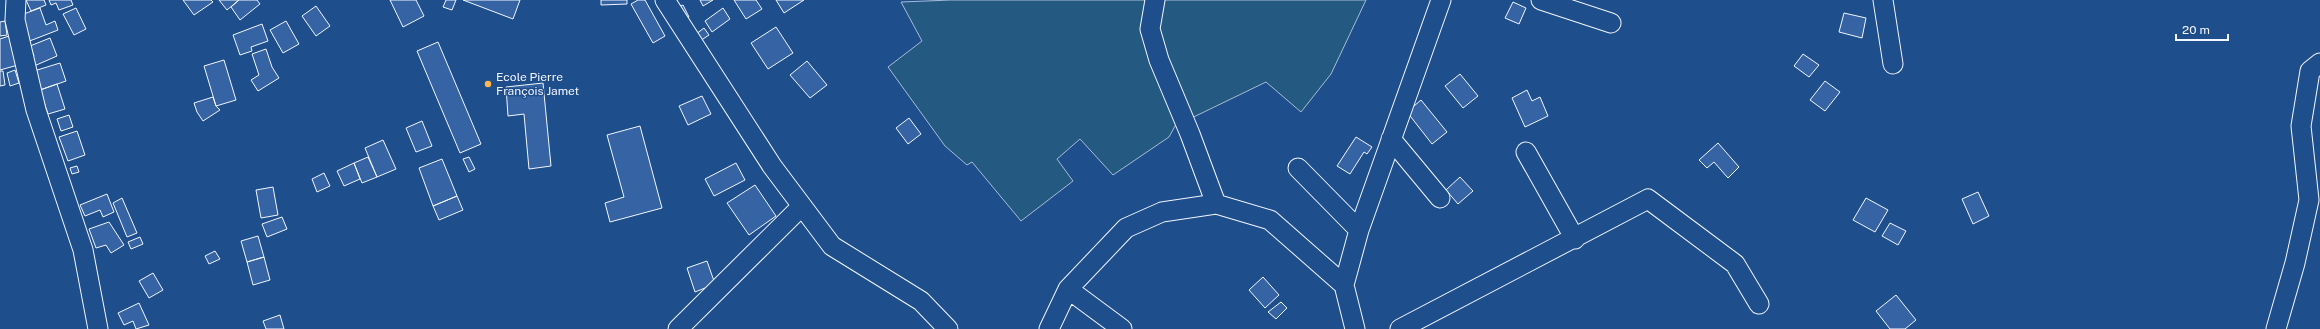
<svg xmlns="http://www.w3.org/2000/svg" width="2320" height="329" font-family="'Public Sans',sans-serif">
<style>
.green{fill:#245a82;stroke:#a8bbd7}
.building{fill:#3563a3;stroke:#f2f6ff}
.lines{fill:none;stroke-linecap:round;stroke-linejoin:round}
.minor-casing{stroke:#f2f6ff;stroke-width:21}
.minor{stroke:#1f4e8c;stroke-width:19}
.poi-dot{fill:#ffb74d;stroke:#1f4e8c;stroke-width:1.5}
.labels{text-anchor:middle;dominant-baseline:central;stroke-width:3;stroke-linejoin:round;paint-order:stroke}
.poi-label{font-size:12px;fill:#f2f6ff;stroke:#1f4e8c;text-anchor:start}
</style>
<rect width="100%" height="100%" fill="#1f4e8c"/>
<path class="green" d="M 951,0 L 1366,0 L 1331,74 L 1301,112 L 1266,82 L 1175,126 L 1169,137 L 1113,175 L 1080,139 L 1057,159 L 1073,181 L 1021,221 L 972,162 L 967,165 L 945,146 L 888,67 L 922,41 L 901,2 Z"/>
<path class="building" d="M 26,0 L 44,0 L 46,5 L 31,11 Z
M 49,0 L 71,0 L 73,5 L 59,10 L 56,3 L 51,5 Z
M 183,0 L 211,0 L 213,2 L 194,15 Z
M 219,0 L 239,0 L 227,10 Z
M 257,0 L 260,4 L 240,20 L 231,7 L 239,0 Z
M 390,0 L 416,0 L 424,16 L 403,27 Z
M 446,0 L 456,0 L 452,10 L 443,7 Z
M 463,0 L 520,0 L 513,19 Z
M 601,0 L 627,0 L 627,4 L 601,5 Z
M 638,0 L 645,0 L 665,36 L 653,43 L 631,4 Z
M 700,0 L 713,0 L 703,6 Z
M 734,0 L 756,0 L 762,9 L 746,19 Z
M 776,0 L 804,0 L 784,13 Z
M 1513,2 L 1526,8 L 1519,24 L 1505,18 Z
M 683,5 L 689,17 L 682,21 L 676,8 Z
M 316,6 L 330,26 L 316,36 L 302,16 Z
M 40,8 L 46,25 L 55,21 L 58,30 L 27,42 L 21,15 Z
M 76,8 L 86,29 L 74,35 L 63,14 Z
M 723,8 L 730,19 L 712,32 L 705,21 Z
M 1844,13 L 1866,18 L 1862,38 L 1839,32 Z
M 5,21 L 7,35 L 0,36 L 0,22 Z
M 286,21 L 299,44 L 283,53 L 270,30 Z
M 262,24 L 268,41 L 251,47 L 252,51 L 240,55 L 233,35 Z
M 776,27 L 793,53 L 768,69 L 751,43 Z
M 704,28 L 709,35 L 697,43 L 692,37 Z
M 9,36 L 18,65 L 0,70 L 0,39 Z
M 50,38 L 57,56 L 34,66 L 31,57 L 34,56 L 30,46 Z
M 438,42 L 481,144 L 460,153 L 417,51 Z
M 266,49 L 272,67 L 279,78 L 258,91 L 251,80 L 259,75 L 252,54 Z
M 1803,54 L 1819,65 L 1809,77 L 1794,66 Z
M 224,60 L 236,100 L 216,106 L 204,66 Z
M 807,61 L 827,85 L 810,98 L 790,75 Z
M 60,63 L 66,81 L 40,90 L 34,71 Z
M 15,70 L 19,83 L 10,86 L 7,73 Z
M 0,71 L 3,71 L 5,85 L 0,86 Z
M 1460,74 L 1478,96 L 1463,108 L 1445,86 Z
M 1825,81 L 1840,92 L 1825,111 L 1810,100 Z
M 543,83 L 551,166 L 529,169 L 524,114 L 508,116 L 506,87 Z
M 57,84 L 65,109 L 48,114 L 40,90 Z
M 1527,90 L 1532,101 L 1540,97 L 1548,116 L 1525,127 L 1512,98 Z
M 702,96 L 711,114 L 688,125 L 679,106 Z
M 213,97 L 216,106 L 220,110 L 203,121 L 197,112 L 194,103 Z
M 1421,100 L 1447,132 L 1432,144 L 1407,112 Z
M 69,115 L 73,127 L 61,131 L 57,119 Z
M 909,118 L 921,134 L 908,144 L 896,128 Z
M 422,121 L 432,146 L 416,152 L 406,128 Z
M 640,126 L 662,208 L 610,222 L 605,203 L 624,197 L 607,135 Z
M 77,131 L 85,155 L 68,161 L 59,137 Z
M 1356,137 L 1372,147 L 1367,154 L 1364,152 L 1350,174 L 1337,166 Z
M 383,140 L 396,169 L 377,177 L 365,148 Z
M 1718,143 L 1739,167 L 1728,178 L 1714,162 L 1707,168 L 1699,160 Z
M 368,157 L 377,177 L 362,183 L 354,163 Z
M 469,157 L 475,169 L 469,172 L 463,159 Z
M 442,159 L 457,196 L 433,206 L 419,168 Z
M 354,163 L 360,179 L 344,186 L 337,171 Z
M 736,163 L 745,180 L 714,196 L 705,179 Z
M 77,166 L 79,172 L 72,174 L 70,168 Z
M 324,173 L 330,186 L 317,192 L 312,179 Z
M 1460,177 L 1473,191 L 1458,204 L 1446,190 Z
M 755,185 L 776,216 L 749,235 L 727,203 Z
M 273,187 L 278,215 L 261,218 L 256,190 Z
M 1978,192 L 1989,216 L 1973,224 L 1962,199 Z
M 107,194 L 114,212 L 103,217 L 100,210 L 85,216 L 80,205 Z
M 457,196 L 463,210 L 439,220 L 433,206 Z
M 122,198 L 137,233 L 127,237 L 113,203 Z
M 1866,198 L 1888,210 L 1875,232 L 1853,220 Z
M 282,217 L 287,229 L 267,237 L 262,224 Z
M 109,222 L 124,245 L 111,253 L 106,245 L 96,248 L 89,229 Z
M 1890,223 L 1906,231 L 1898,245 L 1882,236 Z
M 258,236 L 264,257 L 247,262 L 241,241 Z
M 140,237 L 143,244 L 131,249 L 128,242 Z
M 215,251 L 220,259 L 209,264 L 205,256 Z
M 264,257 L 270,280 L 253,285 L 247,262 Z
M 707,261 L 715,284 L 695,292 L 687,268 Z
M 153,273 L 163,290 L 149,298 L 139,281 Z
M 1263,277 L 1279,295 L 1265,308 L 1249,290 Z
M 1896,295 L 1916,320 L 1905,329 L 1890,329 L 1876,311 Z
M 1281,302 L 1287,308 L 1276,319 L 1268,312 Z
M 139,303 L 149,325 L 136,329 L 133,321 L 124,325 L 118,313 Z
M 280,315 L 284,329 L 266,329 L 263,321 Z"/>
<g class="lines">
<defs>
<path id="minor" d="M 16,0 L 15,20 L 36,110 L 83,250 L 98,329
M 665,0 L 772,166 L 832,246 L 921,301 L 948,329
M 1155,0 L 1150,29 L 1159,60 L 1190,134 L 1216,204
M 1541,0 L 1611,23
M 1883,0 L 1893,64
M 1391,139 L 1440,198
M 1526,152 L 1575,239
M 1298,168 L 1359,230
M 1068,289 L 1122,329
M 678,329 L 802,206
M 1049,329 L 1068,289 L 1126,228 L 1162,212 L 1216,204 L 1270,220 L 1344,285
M 1355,329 L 1344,285 L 1359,230 L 1441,0
M 1400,329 L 1648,199 L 1735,264 L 1759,304
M 2276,329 L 2295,263 L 2309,200 L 2301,126 L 2310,71 L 2320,63"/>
</defs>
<use href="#minor" class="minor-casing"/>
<use href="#minor" class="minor"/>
</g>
<circle class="poi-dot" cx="488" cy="84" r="4"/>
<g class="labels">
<g class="poi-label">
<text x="496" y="77">Ecole Pierre<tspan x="496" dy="14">François Jamet</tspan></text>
</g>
</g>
<path d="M2176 34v6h52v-6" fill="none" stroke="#f2f6ff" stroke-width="2"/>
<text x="2182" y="34" font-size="12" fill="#f2f6ff" stroke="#1f4e8c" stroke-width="3" paint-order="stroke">20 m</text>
</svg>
